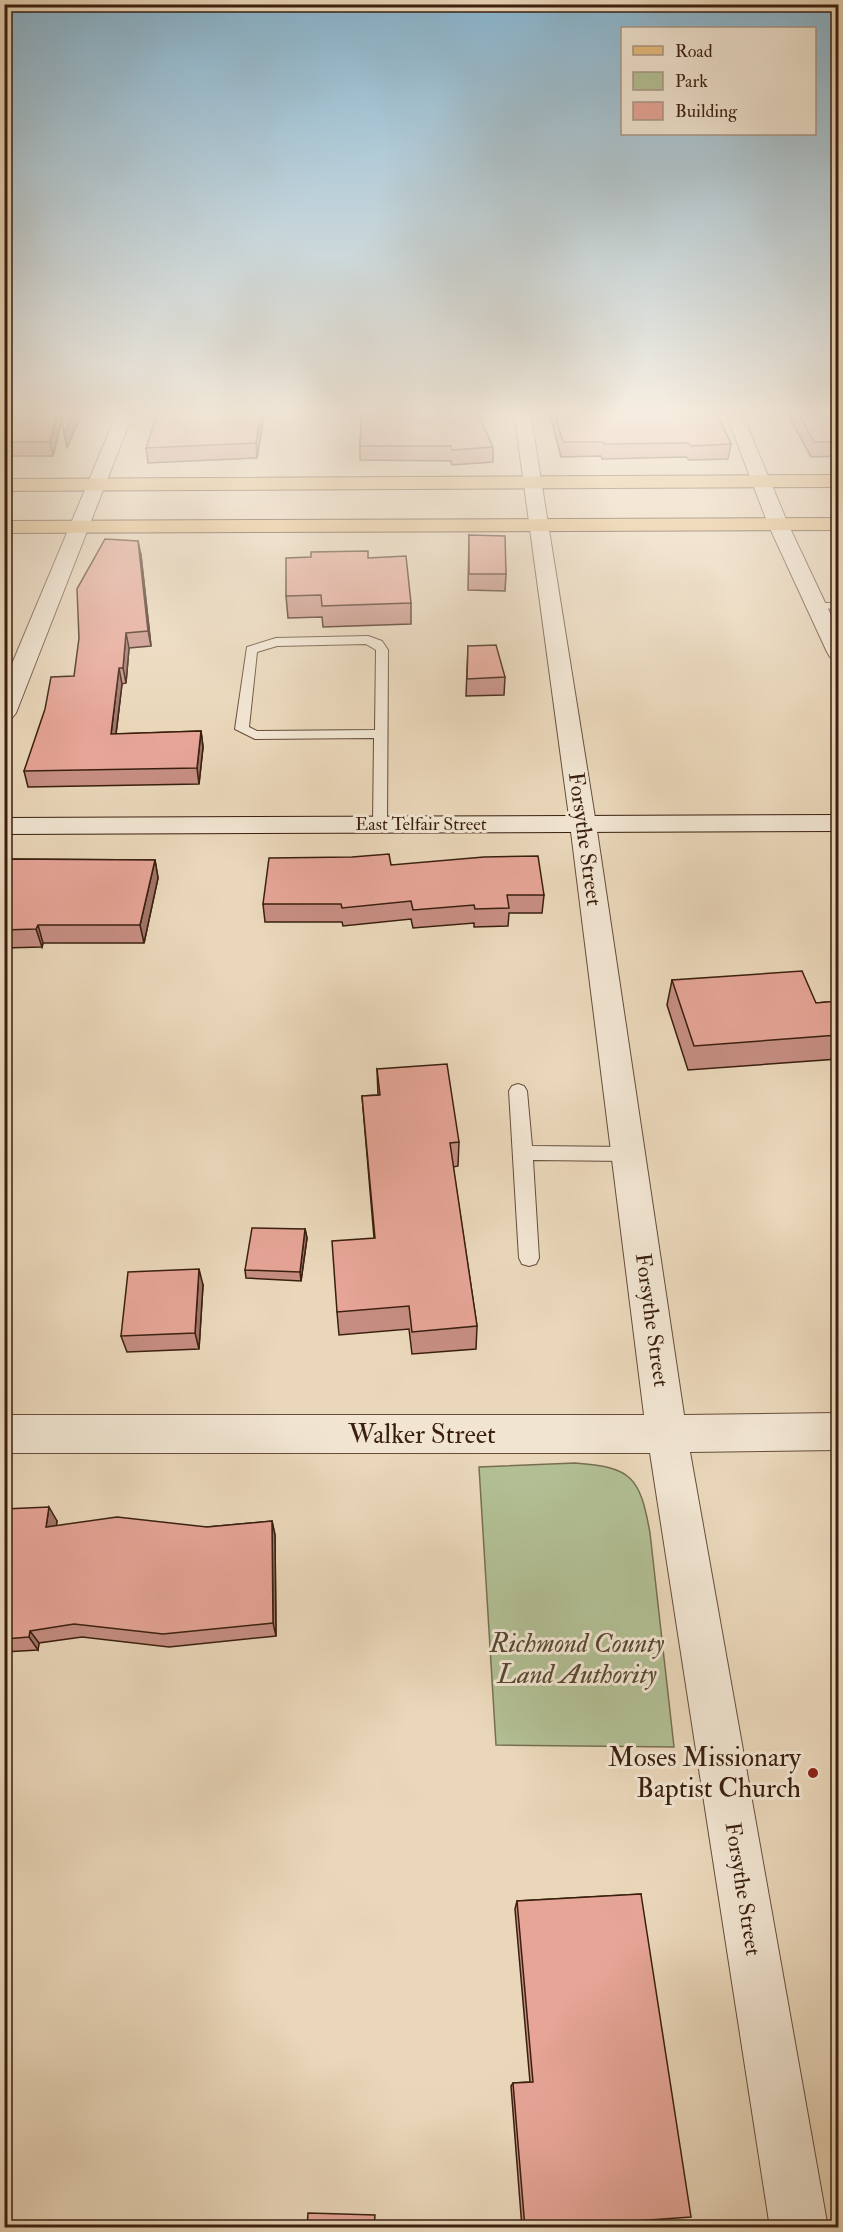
<svg xmlns="http://www.w3.org/2000/svg" width="843" height="2232" font-family="'IM FELL Double Pica',serif">
<style>
.green{fill:#b2bf94;stroke:#766f52;stroke-width:1.5}
.lines{fill:none;stroke-linecap:round;stroke-linejoin:round}
.lane-casing{stroke:#664d3a;stroke-width:2}
.street-casing{stroke:#664d3a;stroke-width:2}
.secondary-casing{stroke:#3a1f0f;stroke-width:2}
.primary-casing{stroke:#3a1f0f;stroke-width:2}
.lane{fill:#f1e5d2;fill-rule:evenodd}
.street{fill:#f1e5d2;fill-rule:evenodd}
.secondary{fill:#f1e5d2;fill-rule:evenodd}
.primary{fill:#e5bc7d;fill-rule:evenodd}
.wall{fill:#c68e82;stroke:#3a1f0f;stroke-width:1.5}
.shaded-wall{fill:#a1746a;stroke:#3a1f0f;stroke-width:1.5}
.building{fill:#e6a597;stroke:#3a1f0f;stroke-width:1.5}
.poi-dot{fill:#8f2418;stroke:#f1e5d2;stroke-width:2}
.labels{text-anchor:middle;dominant-baseline:central;stroke-width:6;stroke-linejoin:round;paint-order:stroke}
.far-street-label{font-size:18px;fill:#3a1f0f;stroke:#f1e5d2}
.street-label{font-size:22px;fill:#3a1f0f;stroke:#f1e5d2}
.near-street-label{font-size:27px;fill:#3a1f0f;stroke:#f1e5d2}
.near-park-label{font-size:27px;font-style:italic;fill:#584730;stroke:#f1e5d2}
.near-poi-label{font-size:27px;fill:#3a1f0f;stroke:#f1e5d2;text-anchor:end}
</style>
<rect width="100%" height="100%" fill="#ead7ba"/>
<filter id="stains"><feTurbulence type="fractalNoise" baseFrequency=".00333" numOctaves="4"/><feColorMatrix values="0 0 0 0 .2 0 0 0 0 .09 0 0 0 0 .02 0 0 0 .5 -.17"/></filter>
<radialGradient id="worn" r=".72"><stop offset=".6" stop-color="#630" stop-opacity="0"/><stop offset="1" stop-color="#630" stop-opacity=".3"/></radialGradient>
<path class="green" d="M 575,1463 C 632,1467 640,1477 650,1533 L 674,1747 L 496,1745 L 479,1467 Z"/>
<g class="lines">
<defs>
<path id="lane" d="M 817,603 L 838,603 L 838,609 L 813,608 L 811,606 Z
M 368,636 L 382,641 L 388,650 L 387,825 L 380,829 L 373,825 L 374,738 L 255,739 L 235,729 L 247,647 L 276,638 ZM 366,644 L 376,650 L 375,730 L 257,731 L 249,727 L 257,652 L 277,646 Z
M 518,1084 L 524,1086 L 527,1091 L 532,1146 L 629,1147 L 636,1149 L 638,1154 L 636,1159 L 629,1161 L 533,1160 L 539,1258 L 536,1264 L 529,1266 L 522,1264 L 519,1258 L 509,1091 L 512,1086 Z"/>
<path id="street" d="M 118,411 L 134,411 L 16,713 L 12,718 L 4,720 L 4,683 Z
M 514,411 L 530,411 L 596,824 L 684,1415 L 838,1413 L 838,1450 L 690,1452 L 828,2228 L 770,2228 L 650,1453 L 4,1453 L 4,1415 L 644,1415 L 570,824 Z
M 725,411 L 741,411 L 788,524 L 838,630 L 838,659 L 830,657 L 827,652 L 768,524 Z"/>
<path id="secondary" d="M 838,815 L 838,831 L 4,834 L 4,818 Z"/>
<path id="primary" d="M 838,475 L 838,487 L 4,491 L 4,479 Z
M 838,518 L 838,530 L 4,533 L 4,521 Z"/>
</defs>
<use href="#lane" class="lane-casing"/>
<use href="#street" class="street-casing"/>
<use href="#secondary" class="secondary-casing"/>
<use href="#primary" class="primary-casing"/>
<use href="#lane" class="lane"/>
<use href="#street" class="street"/>
<use href="#secondary" class="secondary"/>
<use href="#primary" class="primary"/>
</g>
<path class="wall" d="M 4,411 L 83,411 L 67,447 L 62,419 L 53,456 L 4,456 Z
M 265,411 L 257,458 L 148,463 L 146,448 Z
M 362,411 L 493,447 L 493,462 L 452,465 L 451,461 L 360,460 L 360,446 Z
M 549,411 L 716,411 L 731,444 L 728,459 L 689,460 L 686,457 L 602,459 L 601,456 L 561,457 Z
M 786,411 L 838,411 L 838,456 L 811,457 Z
M 469,535 L 506,574 L 505,591 L 468,590 Z
M 141,555 L 151,646 L 129,648 L 126,683 L 122,684 L 116,734 L 201,731 L 203,747 L 199,784 L 28,787 L 24,771 L 74,676 Z
M 368,558 L 411,603 L 411,624 L 323,627 L 322,617 L 288,618 L 286,596 Z
M 468,646 L 505,677 L 504,695 L 466,696 Z
M 4,859 L 155,860 L 158,878 L 144,943 L 43,943 L 42,947 L 4,948 Z
M 391,865 L 544,895 L 542,913 L 509,913 L 508,926 L 474,927 L 474,923 L 413,928 L 411,919 L 343,926 L 342,922 L 265,922 L 263,904 Z
M 672,980 L 816,1003 L 838,1001 L 838,1059 L 688,1070 L 667,1005 Z
M 377,1069 L 459,1142 L 458,1166 L 453,1167 L 477,1326 L 476,1349 L 412,1354 L 409,1329 L 339,1335 L 337,1312 L 374,1238 L 362,1096 L 378,1095 Z
M 305,1229 L 307,1238 L 301,1281 L 246,1278 L 245,1270 Z
M 203,1285 L 199,1349 L 127,1352 L 121,1336 Z
M 4,1509 L 57,1521 L 56,1526 L 207,1527 L 272,1521 L 275,1535 L 276,1636 L 169,1647 L 82,1637 L 39,1643 L 38,1650 L 4,1652 Z
M 641,1894 L 537,2228 L 522,2228 L 511,2086 L 513,2083 L 530,2082 L 515,1909 L 517,1901 Z"/>
<path class="shaded-wall" d="M 58,411 L 60,411 L 62,419 L 53,456 L 50,442 Z
M 75,411 L 83,411 L 67,447 L 64,433 Z
M 261,411 L 265,411 L 257,458 L 256,443 Z
M 138,541 L 141,555 L 151,646 L 148,631 Z
M 126,633 L 129,648 L 126,683 L 123,668 Z
M 119,668 L 122,684 L 114,750 L 111,734 Z
M 201,731 L 203,747 L 199,784 L 197,768 Z
M 155,860 L 158,878 L 144,943 L 140,925 Z
M 38,925 L 43,943 L 42,947 L 36,929 Z
M 305,1229 L 307,1238 L 301,1281 L 300,1272 Z
M 199,1269 L 203,1285 L 199,1349 L 195,1333 Z
M 49,1507 L 57,1521 L 54,1541 L 46,1527 Z
M 272,1521 L 275,1535 L 276,1636 L 273,1623 Z
M 30,1631 L 39,1643 L 38,1650 L 29,1637 Z"/>
<path class="building" d="M 4,411 L 58,411 L 50,442 L 4,442 Z
M 60,411 L 75,411 L 64,433 Z
M 158,411 L 261,411 L 256,443 L 146,448 Z
M 362,411 L 477,411 L 493,447 L 452,450 L 451,446 L 360,446 Z
M 554,411 L 716,411 L 731,444 L 691,446 L 688,443 L 604,444 L 603,442 L 563,442 Z
M 797,411 L 838,411 L 838,442 L 814,442 Z
M 469,535 L 505,536 L 506,574 L 469,574 Z
M 105,539 L 138,541 L 148,631 L 126,633 L 123,668 L 119,668 L 111,734 L 201,731 L 197,768 L 24,771 L 45,709 L 51,677 L 74,676 L 79,638 L 77,589 Z
M 368,551 L 368,558 L 406,556 L 411,603 L 322,606 L 321,595 L 286,596 L 286,558 L 311,557 L 311,552 Z
M 496,645 L 505,677 L 467,679 L 468,646 Z
M 389,854 L 391,865 L 484,857 L 538,856 L 544,895 L 507,895 L 509,908 L 475,909 L 474,905 L 413,910 L 411,901 L 342,908 L 341,904 L 263,904 L 269,858 L 352,857 Z
M 4,859 L 155,860 L 140,925 L 38,925 L 36,929 L 4,930 Z
M 802,971 L 816,1003 L 838,1001 L 838,1035 L 694,1046 L 672,980 Z
M 447,1064 L 459,1142 L 450,1143 L 477,1326 L 412,1332 L 409,1306 L 337,1312 L 332,1241 L 375,1238 L 362,1096 L 380,1095 L 377,1069 Z
M 252,1228 L 305,1229 L 300,1272 L 245,1270 Z
M 199,1269 L 195,1333 L 121,1336 L 128,1272 Z
M 49,1507 L 46,1527 L 117,1517 L 207,1527 L 272,1521 L 273,1623 L 163,1634 L 74,1624 L 30,1631 L 29,1637 L 4,1639 L 4,1509 Z
M 641,1894 L 691,2217 L 537,2228 L 525,2228 L 513,2083 L 533,2082 L 517,1901 Z
M 308,2213 L 375,2215 L 374,2228 L 307,2228 Z"/>
<linearGradient id="sky" x2="0" y2="1"><stop stop-color="#88b6d1"/><stop offset="0.57" stop-color="#f6ede0"/><stop offset="1" stop-color="#f6ede0" stop-opacity="0"/></linearGradient>
<rect width="843" height="723" fill="url(#sky)"/>
<circle class="poi-dot" cx="813" cy="1773" r="6"/>
<g class="labels">
<g class="far-street-label">
<text x="421" y="824">East Telfair Street</text>
</g>
<g class="street-label">
<text transform="translate(585 839) rotate(82)">Forsythe Street</text>
<text transform="translate(652 1320) rotate(82)">Forsythe Street</text>
<text transform="translate(743 1889) rotate(81)">Forsythe Street</text>
</g>
<g class="near-street-label">
<text x="422" y="1434">Walker Street</text>
</g>
<g class="near-park-label">
<text x="577" y="1643">Richmond County<tspan x="577" dy="31">Land Authority</tspan></text>
</g>
<g class="near-poi-label">
<text x="801" y="1757">Moses Missionary<tspan x="801" dy="31">Baptist Church</tspan></text>
</g>
</g>
<rect width="843" height="2232" fill="none" stroke="#ead7ba" stroke-width="24"/>
<rect x="6" y="6" width="831" height="2220" fill="none" stroke="#3a1f0f" stroke-width="3"/>
<rect x="12" y="12" width="819" height="2208" fill="none" stroke="#3a1f0f" stroke-width="1.5"/>
<rect x="621" y="27" width="195" height="108" fill="#f1e5d2" stroke="#a89684" stroke-width="1.5"/>
<rect x="633" y="46" width="30" height="9" fill="#e5bc7d" stroke="#a89684" stroke-width="1.5"/>
<text x="675" y="57" font-size="18" fill="#3a1f0f">Road</text>
<rect x="633" y="72" width="30" height="18" fill="#b2bf94" stroke="#a89684" stroke-width="1.5"/>
<text x="675" y="87" font-size="18" fill="#3a1f0f">Park</text>
<rect x="633" y="102" width="30" height="18" fill="#e6a597" stroke="#a89684" stroke-width="1.5"/>
<text x="675" y="117" font-size="18" fill="#3a1f0f">Building</text>
<rect width="100%" height="100%" filter="url(#stains)"/>
<rect width="100%" height="100%" fill="url(#worn)"/>
</svg>
